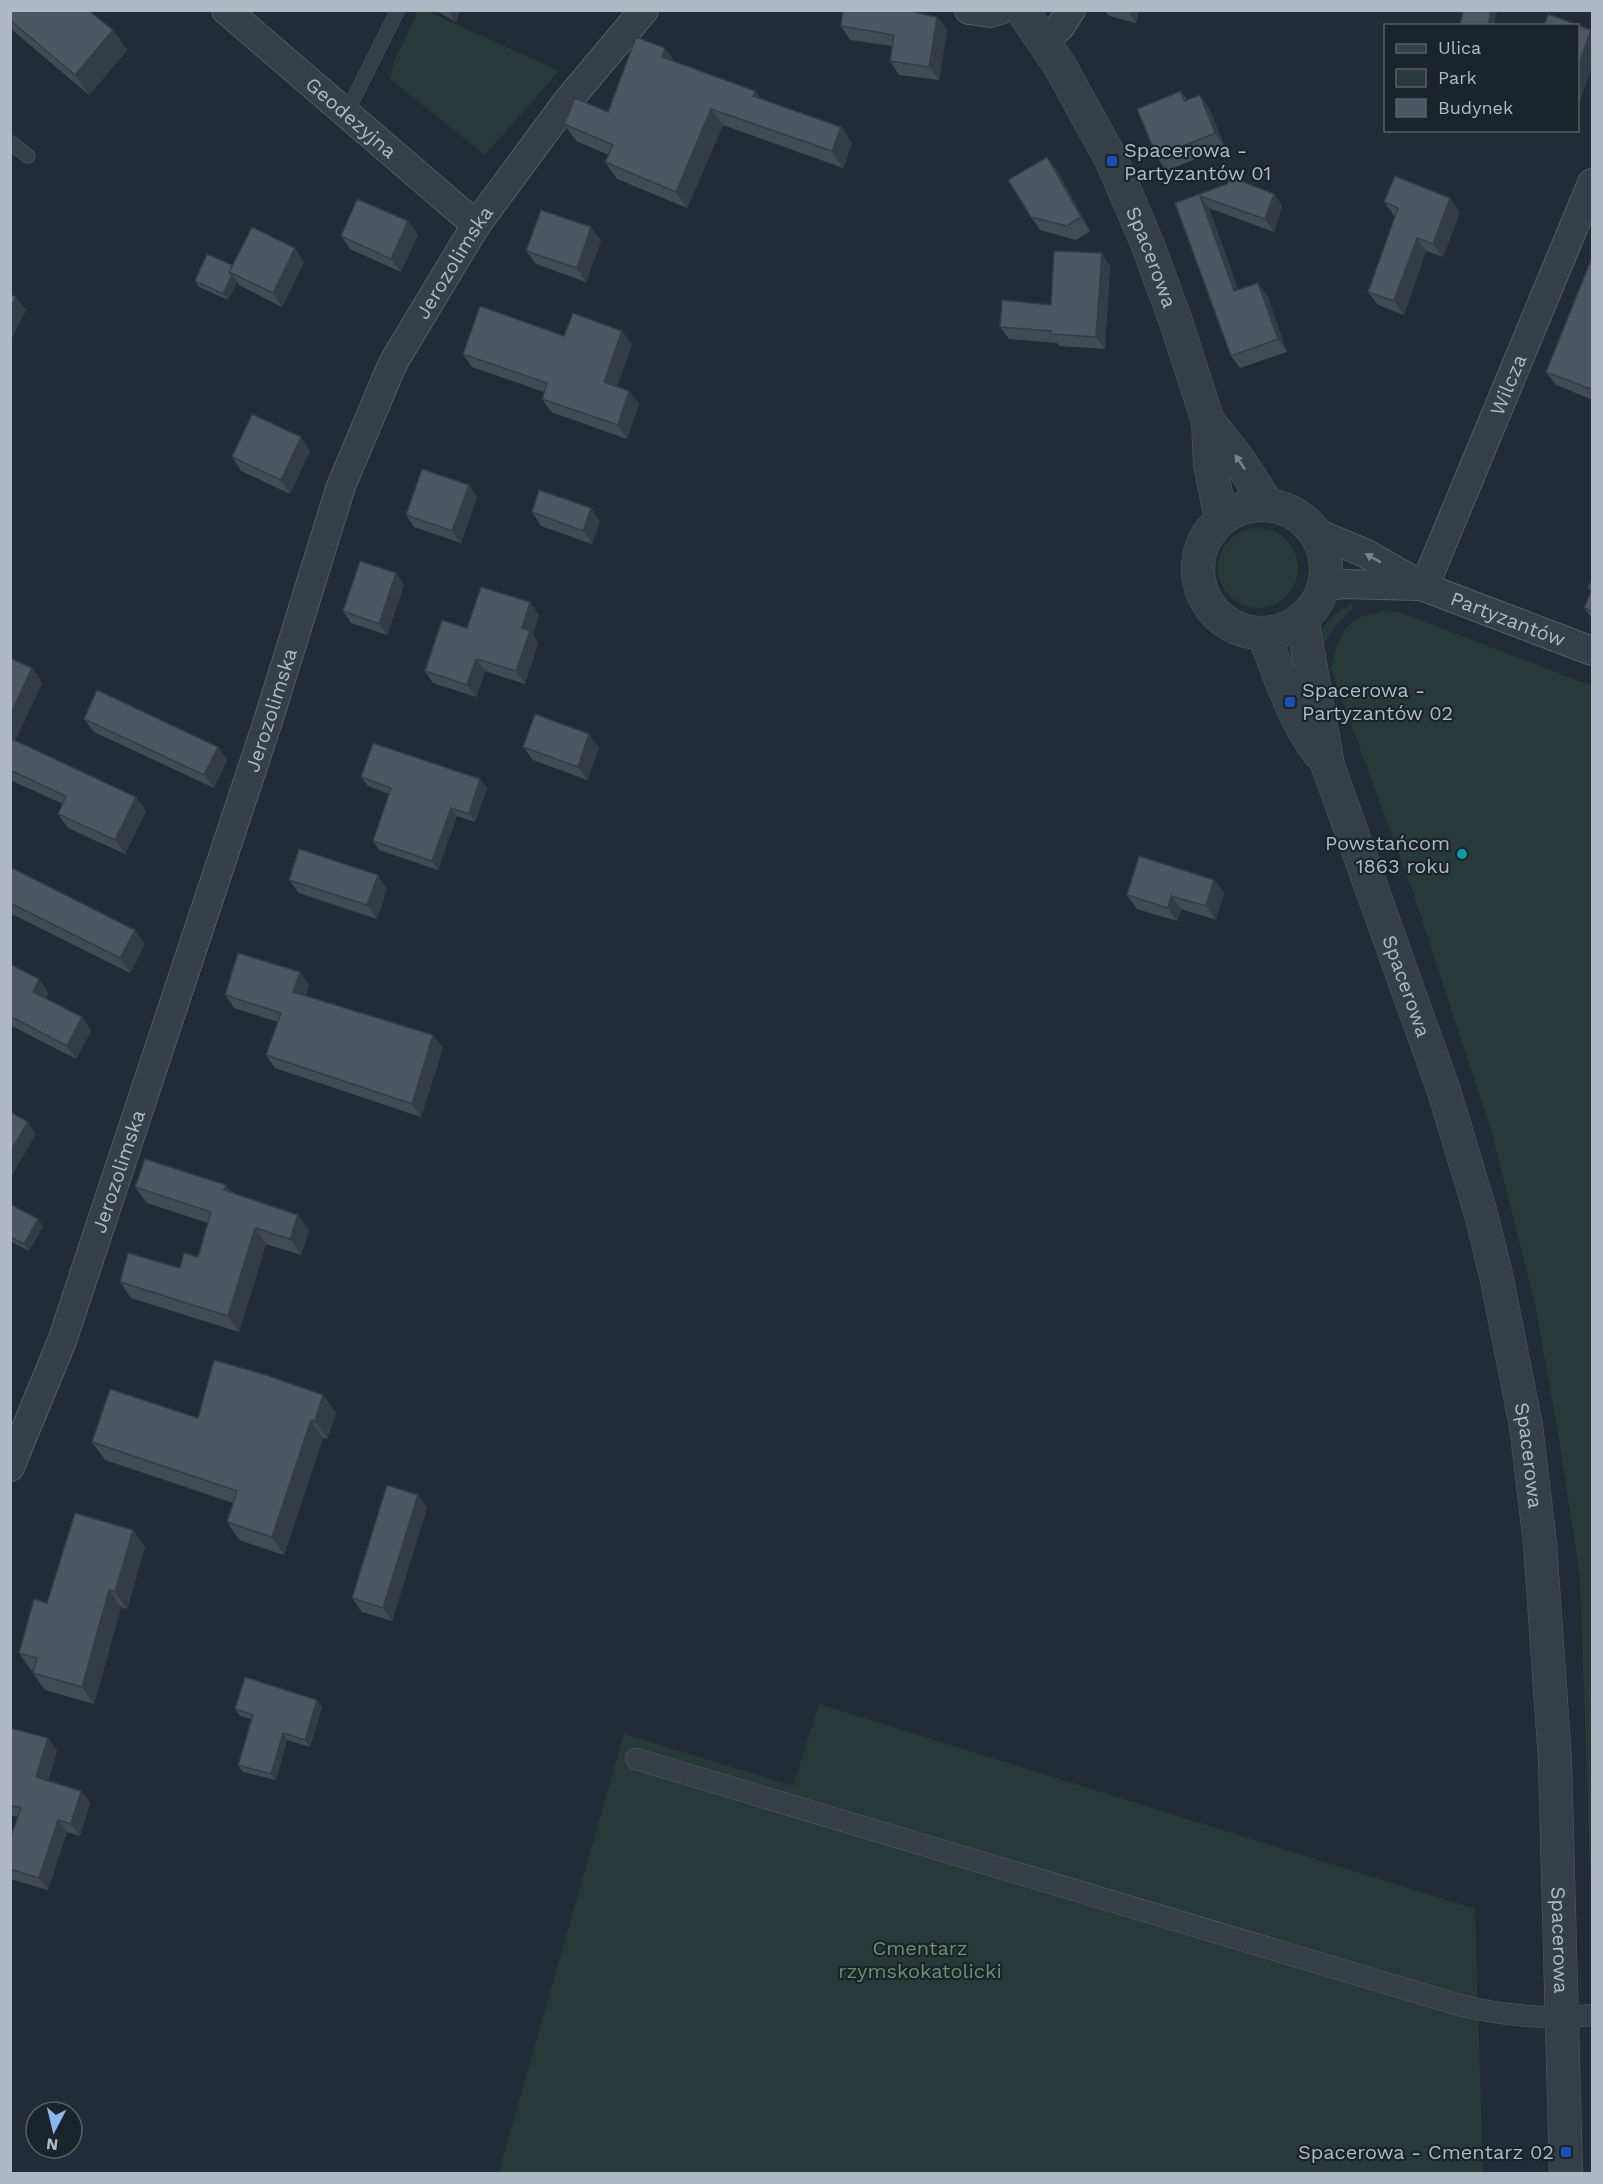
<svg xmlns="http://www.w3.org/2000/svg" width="1603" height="2184" font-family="'Work Sans',sans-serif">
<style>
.green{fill:#273a39}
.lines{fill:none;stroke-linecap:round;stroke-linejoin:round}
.service-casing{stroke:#535c64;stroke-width:15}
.pedestrian-casing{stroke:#535c64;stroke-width:22}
.minor-casing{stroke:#535c64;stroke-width:30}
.tertiary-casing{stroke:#535c64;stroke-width:34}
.service{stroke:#363e47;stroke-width:14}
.pedestrian{stroke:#363e47;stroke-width:21}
.minor{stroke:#363e47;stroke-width:28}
.tertiary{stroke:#363e47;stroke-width:33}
.wall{fill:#404b54}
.shaded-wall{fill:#343d45}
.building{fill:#4b5762;stroke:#343d45;stroke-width:1.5}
.oneway{fill:#79828b}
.transit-dot{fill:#1a4fb4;stroke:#1b232b;stroke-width:2}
.culture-dot{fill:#0f9aa8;stroke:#1b232b;stroke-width:2}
.labels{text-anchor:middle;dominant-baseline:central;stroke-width:4.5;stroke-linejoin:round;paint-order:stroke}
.street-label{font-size:20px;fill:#b0b9c3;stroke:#1b232b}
.poi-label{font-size:20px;fill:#b0b9c3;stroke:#1b232b;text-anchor:start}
.park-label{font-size:20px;fill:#6a9270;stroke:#1b232b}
</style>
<rect width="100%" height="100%" fill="#222c36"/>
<path class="green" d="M 418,11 L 427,11 L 559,71 L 485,155 L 390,79 L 395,60 Z
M1218 568a40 40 0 1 1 80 0a40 40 0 1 1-80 0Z
M 1352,603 L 1352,609 L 1335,626 L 1319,651 C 1319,624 1331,616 1352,603 Z
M 1383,611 L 1399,612 L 1592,686 L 1592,1924 L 1580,1576 L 1557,1427 L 1535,1304 L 1491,1130 L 1412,890 L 1331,669 C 1335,651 1340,626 1359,618 C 1366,615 1375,614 1383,611 Z
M 819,1704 L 1475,1909 L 1483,2173 L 498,2174 L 624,1734 L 793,1786 Z"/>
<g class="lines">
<defs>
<path id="service" d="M 346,114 L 398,10
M 10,142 L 28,156"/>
<path id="pedestrian" d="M 636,1759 L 1459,2005 C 1501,2015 1549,2020 1592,2015"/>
<g id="minor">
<path id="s1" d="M 226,10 L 476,225"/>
<path d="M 969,10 L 990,13 L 1000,10"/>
<path d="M 1043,41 L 1060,27 L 1071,10"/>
<path id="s2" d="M 1314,532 L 1365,553 L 1424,587 L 1592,651"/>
<path d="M 1324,586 L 1344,584 L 1419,586"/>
<path id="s3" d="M 1424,587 L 1592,183"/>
<path id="s4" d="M 10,1467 L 62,1341 L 268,721 L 341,486 L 393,363 L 476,225 L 566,103 L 644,10"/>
</g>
<g id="tertiary">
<path id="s5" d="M 1022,10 L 1060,66 L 1112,161 L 1147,243 L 1175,319 L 1208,421 L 1210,464 L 1221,518"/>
<path d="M 1208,421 L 1236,456 L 1268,505"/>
<circle cx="1262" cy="569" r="64"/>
<path id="s6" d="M 1302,618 L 1328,766 L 1444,1091 L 1481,1214 L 1496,1275 L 1526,1426 L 1540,1543 L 1555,1761 L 1566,2174"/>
<path d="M 1263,633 C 1280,674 1292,718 1319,753"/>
</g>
</defs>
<use href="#service" class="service-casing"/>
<use href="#pedestrian" class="pedestrian-casing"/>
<use href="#minor" class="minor-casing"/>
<use href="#tertiary" class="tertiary-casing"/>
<use href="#service" class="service"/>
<use href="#pedestrian" class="pedestrian"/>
<use href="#minor" class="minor"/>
<use href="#tertiary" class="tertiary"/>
</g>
<path class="wall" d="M 10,10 L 113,30 L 127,50 L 89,95 L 10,28 Z
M 435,10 L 460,10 L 456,22 Z
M 1104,10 L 1139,10 L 1136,23 L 1109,16 Z
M 937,17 L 947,30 L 939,80 L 899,75 L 890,61 L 892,46 L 850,40 L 841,26 Z
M 676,62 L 755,91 L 760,98 L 841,127 L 852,143 L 843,168 L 723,125 L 687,208 L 617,179 L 605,162 L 609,155 L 576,141 L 564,124 L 608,112 Z
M 1181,91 L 1187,100 L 1200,95 L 1209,108 L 1225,147 L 1166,171 L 1157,157 Z
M 1057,170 L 1090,231 L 1076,240 L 1040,230 L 1031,217 Z
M 1227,184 L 1274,194 L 1282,206 L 1274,232 L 1209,208 L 1238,290 L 1258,283 L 1267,295 L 1287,352 L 1240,368 L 1231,356 L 1175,203 Z
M 1384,202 L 1460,212 L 1443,257 L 1426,251 L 1404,315 L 1378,305 L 1368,292 L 1395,217 L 1394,216 Z
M 408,221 L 418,235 L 401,272 L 350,249 L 341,236 Z
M 601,241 L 586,282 L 536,264 L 526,251 Z
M 1593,255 L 1593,400 L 1556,385 L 1546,372 Z
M 304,262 L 282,307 L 239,285 L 237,282 L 228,300 L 199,287 L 195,281 L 232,265 Z
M 1110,266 L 1105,349 L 1059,346 L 1057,343 L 1009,339 L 1000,327 L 1051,305 Z
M 622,331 L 632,345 L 617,386 L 629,391 L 639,404 L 627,439 L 551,412 L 542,399 L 544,392 L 472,367 L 463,354 L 564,336 Z
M 310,451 L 290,494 L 241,471 L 232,457 Z
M 469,485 L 477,497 L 461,543 L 414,527 L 406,515 Z
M 591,508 L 600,522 L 592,544 L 541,526 L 532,512 Z
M 396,573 L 404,585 L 387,635 L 351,623 L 343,611 Z
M 1593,577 L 1593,620 L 1584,608 L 1591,592 L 1588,588 Z
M 539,615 L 533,635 L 538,643 L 525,684 L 485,671 L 476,697 L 433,683 L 425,671 L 467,628 Z
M 10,658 L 32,668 L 42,683 L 15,740 L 146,811 L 125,854 L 68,828 L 58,814 L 63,804 L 10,780 Z
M 84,719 L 218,747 L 227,760 L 214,788 L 94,732 Z
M 523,747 L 599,748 L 587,780 L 533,760 Z
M 361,777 L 487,788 L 475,822 L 457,816 L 438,870 L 379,850 L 373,841 L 389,794 L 368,786 Z
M 10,867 L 145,944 L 130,973 L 10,913 Z
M 289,880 L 387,889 L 377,919 L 299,893 Z
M 1214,880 L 1224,893 L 1216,920 L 1181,909 L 1177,921 L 1137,909 L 1127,895 Z
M 10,964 L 39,979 L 48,993 L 46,998 L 82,1017 L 91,1031 L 76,1059 L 10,1025 Z
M 300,972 L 309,985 L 305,996 L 433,1035 L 443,1048 L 421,1117 L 275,1068 L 266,1055 L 278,1022 L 234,1008 L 225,995 Z
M 226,1185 L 231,1193 L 309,1230 L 301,1255 L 266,1244 L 239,1332 L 131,1298 L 120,1282 L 180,1268 L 198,1257 L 208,1223 L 147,1203 L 135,1187 Z
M 10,1204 L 38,1219 L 43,1226 L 29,1251 L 10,1241 Z
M 323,1395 L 336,1413 L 327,1439 L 323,1438 L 284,1555 L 239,1540 L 227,1522 L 233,1503 L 105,1460 L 92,1442 L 198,1418 Z
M 418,1495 L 427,1508 L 392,1621 L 362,1612 L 352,1598 Z
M 133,1530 L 145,1547 L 127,1609 L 121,1607 L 94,1704 L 45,1690 L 33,1673 L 34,1671 L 31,1670 L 19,1653 L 47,1603 Z
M 322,1707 L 310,1747 L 287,1740 L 276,1780 L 243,1772 L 238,1765 L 251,1719 L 240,1716 L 235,1709 Z
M 10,1728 L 48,1738 L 57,1751 L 48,1781 L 81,1791 L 90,1803 L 80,1836 L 67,1832 L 48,1890 L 10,1879 L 10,1839 L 18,1817 L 10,1815 Z"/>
<path class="shaded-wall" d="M 448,10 L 460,10 L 456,22 Z
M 1127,10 L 1139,10 L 1136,23 Z
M 1491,10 L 1497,10 L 1494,26 L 1488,26 Z
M 937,17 L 947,30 L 939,80 L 929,67 Z
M 113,30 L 127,50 L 89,95 L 75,75 Z
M 1591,30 L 1593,32 L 1593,65 L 1578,106 L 1578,67 Z
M 665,48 L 677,64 L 662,57 Z
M 755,91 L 766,107 L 753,96 Z
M 1200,95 L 1209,108 L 1225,147 L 1215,133 Z
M 711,109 L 723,125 L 687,208 L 676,192 Z
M 841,127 L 852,143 L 843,168 L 832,151 Z
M 1047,157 L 1057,170 L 1090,231 L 1081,217 Z
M 1274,194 L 1282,206 L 1274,232 L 1265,219 Z
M 1200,196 L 1209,208 L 1243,303 L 1234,291 Z
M 1450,198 L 1460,212 L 1443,257 L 1433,244 Z
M 408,221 L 418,235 L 401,272 L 391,259 Z
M 591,227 L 601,241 L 586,282 L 577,268 Z
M 1417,238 L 1426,251 L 1404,315 L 1394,301 Z
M 295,248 L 304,262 L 282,307 L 273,293 Z
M 1102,253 L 1110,266 L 1105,349 L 1096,337 Z
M 232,275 L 237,282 L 228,300 L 223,294 Z
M 1258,283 L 1267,295 L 1287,352 L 1278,339 Z
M 16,297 L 26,310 L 10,343 L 10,309 Z
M 622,331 L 632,345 L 613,396 L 604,382 Z
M 629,391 L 639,404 L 627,439 L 618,425 Z
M 301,437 L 310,451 L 290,494 L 281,480 Z
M 469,485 L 477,497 L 461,543 L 452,531 Z
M 591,508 L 600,522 L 592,544 L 583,531 Z
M 396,573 L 404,585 L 387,635 L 379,624 Z
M 530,602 L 539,615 L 533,635 L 538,643 L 525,684 L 516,671 L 522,628 Z
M 476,659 L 485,671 L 476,697 L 467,685 Z
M 32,668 L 42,683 L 12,748 L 10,746 L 10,715 Z
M 589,734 L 599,748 L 587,780 L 578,767 Z
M 218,747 L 227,760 L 214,788 L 204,775 Z
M 480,779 L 487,788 L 475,822 L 469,814 Z
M 136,797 L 146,811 L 125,854 L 115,840 Z
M 451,808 L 457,816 L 438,870 L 432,861 Z
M 378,875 L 387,889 L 377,919 L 367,905 Z
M 1214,880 L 1224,893 L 1216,920 L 1206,906 Z
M 1171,896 L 1181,909 L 1177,921 L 1168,908 Z
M 135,930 L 145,944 L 130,973 L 120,958 Z
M 300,972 L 309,985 L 303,1005 L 293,992 Z
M 39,979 L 48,993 L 42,1005 L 33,992 Z
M 82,1017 L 91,1031 L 76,1059 L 67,1046 Z
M 433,1035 L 443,1048 L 421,1117 L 412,1104 Z
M 28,1122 L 36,1134 L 10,1179 L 10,1152 Z
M 226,1185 L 237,1201 L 224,1190 Z
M 298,1215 L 309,1230 L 301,1255 L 290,1239 Z
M 38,1219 L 43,1226 L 29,1251 L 24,1244 Z
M 255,1228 L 266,1244 L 239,1332 L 228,1316 Z
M 323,1395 L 336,1413 L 327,1439 L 315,1421 Z
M 311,1420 L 323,1438 L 284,1555 L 272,1537 Z
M 418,1495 L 427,1508 L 392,1621 L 383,1608 Z
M 133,1530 L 145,1547 L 127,1609 L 115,1592 Z
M 109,1590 L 121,1607 L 94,1704 L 82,1687 Z
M 317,1700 L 322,1707 L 310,1747 L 305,1740 Z
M 283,1733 L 287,1740 L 276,1780 L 271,1774 Z
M 48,1738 L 57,1751 L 45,1790 L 36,1777 Z
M 81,1791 L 90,1803 L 80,1836 L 71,1824 Z
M 58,1820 L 67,1832 L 48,1890 L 39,1878 Z"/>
<path class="building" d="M 10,10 L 88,10 L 113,30 L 75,75 L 10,20 Z
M 843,10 L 904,10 L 937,17 L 929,67 L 890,61 L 894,35 L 841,26 Z
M 1463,10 L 1491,10 L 1488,26 L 1460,26 Z
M 1548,14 L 1591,30 L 1578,67 L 1578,26 L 1544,26 Z
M 636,37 L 665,48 L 662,57 L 755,91 L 753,96 L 841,127 L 832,151 L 711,109 L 676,192 L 605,162 L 613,145 L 564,124 L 575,98 L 608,112 Z
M 1181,91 L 1184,101 L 1200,95 L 1215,133 L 1157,157 L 1137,109 Z
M 1047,157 L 1081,217 L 1067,226 L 1031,217 L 1008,180 Z
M 1395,176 L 1450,198 L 1433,244 L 1417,238 L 1394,301 L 1368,292 L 1398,208 L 1384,202 Z
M 1231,177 L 1274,194 L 1265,219 L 1200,196 L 1234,291 L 1258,283 L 1278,339 L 1231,356 L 1175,203 L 1227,184 Z
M 357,199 L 408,221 L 391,259 L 341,236 Z
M 541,210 L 591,227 L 577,268 L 526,251 Z
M 252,227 L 295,248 L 273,293 L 229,272 Z
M 1054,251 L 1102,253 L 1096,337 L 1051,334 L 1051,331 L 1000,327 L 1002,300 L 1051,305 Z
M 207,254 L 232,265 L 229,272 L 232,275 L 223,294 L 195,281 Z
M 1593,255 L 1593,386 L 1591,389 L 1546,372 Z
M 10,294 L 16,297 L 10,309 Z
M 480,306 L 564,336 L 573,313 L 622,331 L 604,382 L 629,391 L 618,425 L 542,399 L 547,383 L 463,354 Z
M 252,414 L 301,437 L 281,480 L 232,457 Z
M 422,469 L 469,485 L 452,531 L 406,515 Z
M 539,490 L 591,508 L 583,531 L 532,512 Z
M 360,561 L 396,573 L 379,624 L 343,611 Z
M 1593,577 L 1593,612 L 1584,608 L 1592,589 L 1588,588 Z
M 481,587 L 530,602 L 522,628 L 530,631 L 516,671 L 476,659 L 467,685 L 425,671 L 442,620 L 467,628 Z
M 10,658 L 32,668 L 10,715 Z
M 97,690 L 218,747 L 204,775 L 84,719 Z
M 535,714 L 589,734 L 578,767 L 523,747 Z
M 10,738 L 136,797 L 115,840 L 58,814 L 66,796 L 10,770 Z
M 373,743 L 480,779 L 469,814 L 451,808 L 432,861 L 373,841 L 391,788 L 361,777 Z
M 299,849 L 378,875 L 367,905 L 289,880 Z
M 1139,856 L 1214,880 L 1206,906 L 1171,896 L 1168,908 L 1127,895 Z
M 10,867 L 135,930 L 120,958 L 10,903 Z
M 238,953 L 300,972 L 293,992 L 433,1035 L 412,1104 L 266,1055 L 281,1013 L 225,995 Z
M 10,964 L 39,979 L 33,992 L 82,1017 L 67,1046 L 10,1016 Z
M 10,1112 L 28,1122 L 10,1152 Z
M 145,1159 L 226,1185 L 224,1190 L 298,1215 L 290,1239 L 255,1228 L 228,1316 L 120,1282 L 128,1253 L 180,1268 L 184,1253 L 198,1257 L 211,1212 L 135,1187 Z
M 10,1204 L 38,1219 L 24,1244 L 10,1237 Z
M 214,1360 L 266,1375 L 323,1395 L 315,1421 L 311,1420 L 272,1537 L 227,1522 L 237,1491 L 92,1442 L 110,1389 L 198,1418 Z
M 387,1485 L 418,1495 L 383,1608 L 352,1598 Z
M 75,1513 L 133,1530 L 115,1592 L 109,1590 L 82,1687 L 33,1673 L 37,1658 L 19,1653 L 34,1599 L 47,1603 Z
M 245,1677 L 317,1700 L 305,1740 L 283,1733 L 271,1774 L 238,1765 L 253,1715 L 235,1709 Z
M 10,1728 L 48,1738 L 36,1777 L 81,1791 L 71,1824 L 58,1820 L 39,1878 L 10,1869 L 10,1839 L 21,1808 L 10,1805 Z"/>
<defs><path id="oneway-solid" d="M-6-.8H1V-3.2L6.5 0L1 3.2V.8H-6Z" transform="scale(1.5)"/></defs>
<g class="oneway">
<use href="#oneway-solid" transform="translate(1240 462) rotate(-124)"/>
<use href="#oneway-solid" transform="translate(1373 558) rotate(-151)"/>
</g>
<g class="transit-dot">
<rect x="1106" y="155" width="12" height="12" rx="3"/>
<rect x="1284" y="696" width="12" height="12" rx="3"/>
<rect x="1560" y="2146" width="12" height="12" rx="3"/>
</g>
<circle class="culture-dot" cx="1462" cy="854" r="6"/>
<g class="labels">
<g class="street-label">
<text stroke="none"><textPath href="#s1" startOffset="165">Geodezyjna</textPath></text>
<text stroke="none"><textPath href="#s5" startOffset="280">Spacerowa</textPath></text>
<text stroke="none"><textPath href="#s4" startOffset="1287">Jerozolimska</textPath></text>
<text stroke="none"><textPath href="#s3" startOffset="219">Wilcza</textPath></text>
<text stroke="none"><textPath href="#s2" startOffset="213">Partyzantów</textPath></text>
<text stroke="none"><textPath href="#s4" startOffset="801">Jerozolimska</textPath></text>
<text stroke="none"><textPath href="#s6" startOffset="384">Spacerowa</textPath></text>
<text stroke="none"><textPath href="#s4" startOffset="315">Jerozolimska</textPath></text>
<text stroke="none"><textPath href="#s6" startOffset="870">Spacerowa</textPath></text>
<text stroke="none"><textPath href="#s6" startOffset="1356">Spacerowa</textPath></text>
</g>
<g class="poi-label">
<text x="1124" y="150">Spacerowa -<tspan x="1124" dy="23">Partyzantów 01</tspan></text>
<text x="1302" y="690">Spacerowa -<tspan x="1302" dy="23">Partyzantów 02</tspan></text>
<text x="1450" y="843" text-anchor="end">Powstańcom<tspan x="1450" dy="23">1863 roku</tspan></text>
<text x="1554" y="2152" text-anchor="end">Spacerowa - Cmentarz 02</text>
</g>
<g class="park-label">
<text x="920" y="1948">Cmentarz<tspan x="920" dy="23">rzymskokatolicki</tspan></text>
</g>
</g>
<rect width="1603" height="2184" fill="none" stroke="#b0b9c3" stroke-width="24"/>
<rect x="1384" y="24" width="195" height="108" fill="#1b232b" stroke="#575f68" stroke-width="1.5"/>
<rect x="1396" y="44" width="30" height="9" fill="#363e47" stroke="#575f68" stroke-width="1.5"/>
<text x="1438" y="54" font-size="18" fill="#b0b9c3">Ulica</text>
<rect x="1396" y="69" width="30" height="18" fill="#273a39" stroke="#575f68" stroke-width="1.5"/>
<text x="1438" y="84" font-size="18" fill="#b0b9c3">Park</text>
<rect x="1396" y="99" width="30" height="18" fill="#4b5762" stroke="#575f68" stroke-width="1.5"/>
<text x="1438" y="114" font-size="18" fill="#b0b9c3">Budynek</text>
<g transform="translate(54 2130) rotate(187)"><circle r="28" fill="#1b232b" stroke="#575f68" stroke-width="1.5"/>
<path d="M0-4.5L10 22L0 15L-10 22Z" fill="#8bb9ee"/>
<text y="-9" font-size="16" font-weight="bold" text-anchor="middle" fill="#b0b9c3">N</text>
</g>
</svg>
